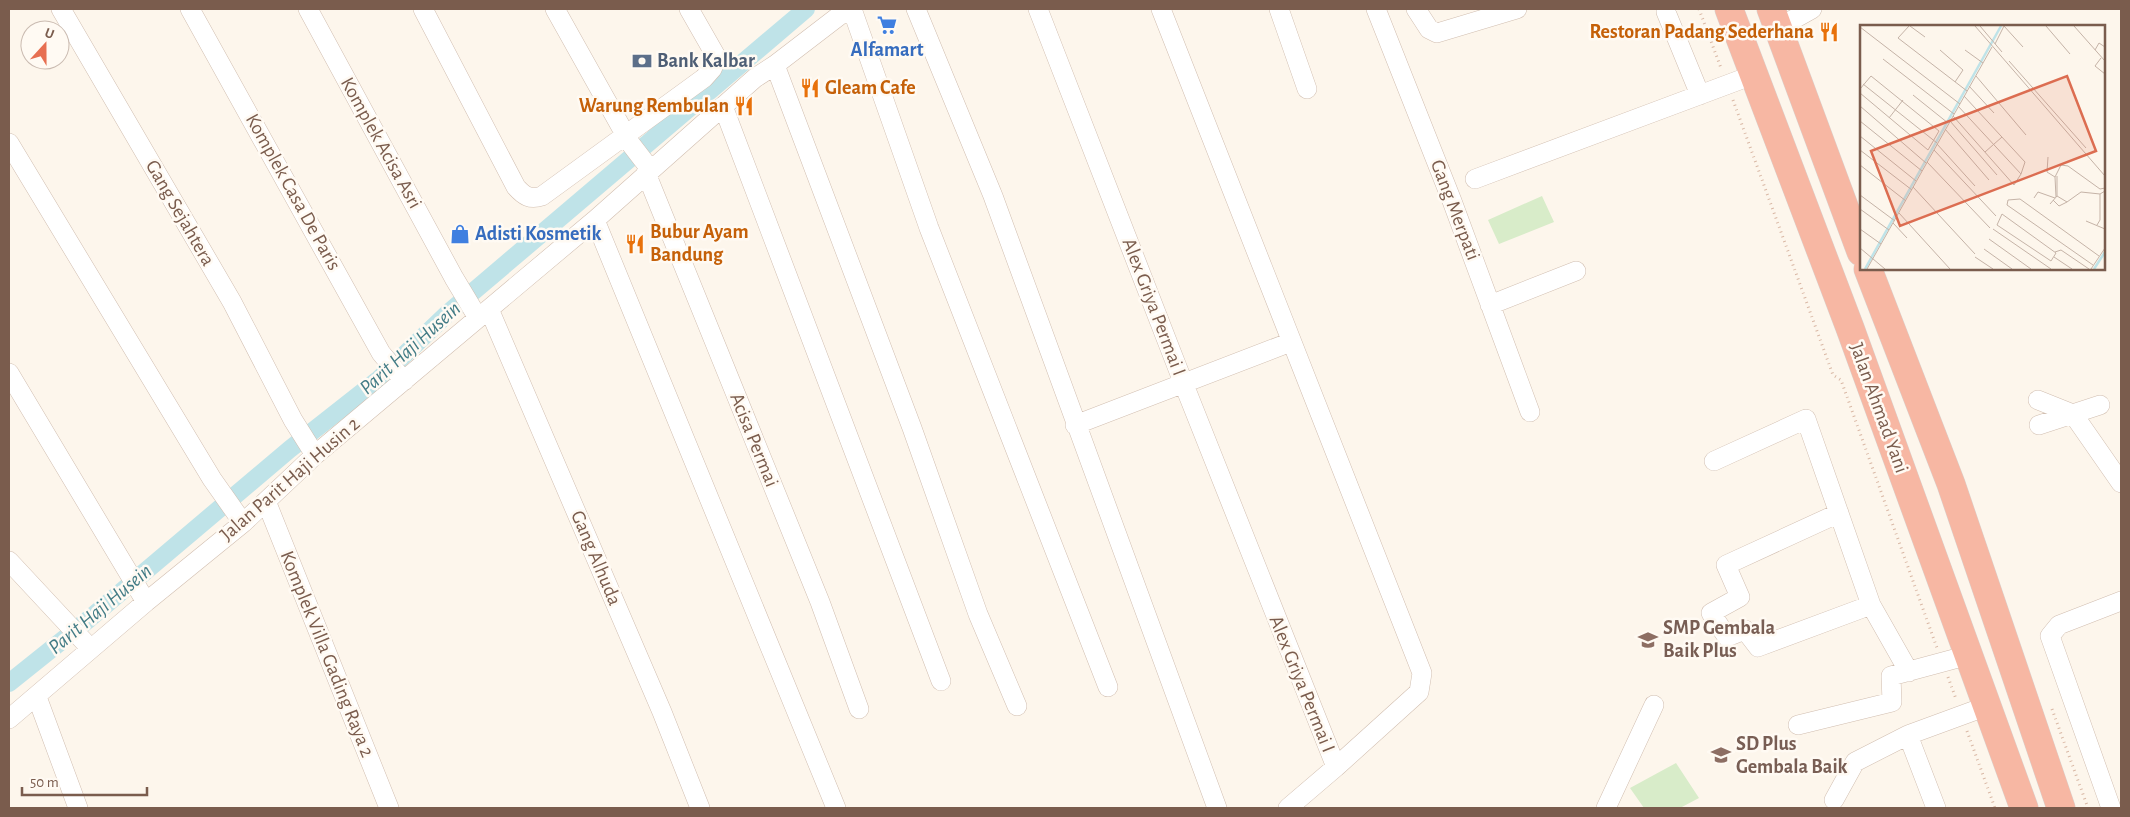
<svg xmlns="http://www.w3.org/2000/svg" width="2130" height="817" font-family="'Alegreya Sans',sans-serif">
<style>
.green{fill:#d8ecc9}
.lines{fill:none;stroke-linecap:round;stroke-linejoin:round}
.canal{stroke:#bfe3e8;stroke-width:18}
.minor-casing{stroke:#d1beb0;stroke-width:20}
.highway-casing{stroke:#dad1cd;stroke-width:29}
.path{stroke:#d9b8a5;stroke-width:3;stroke-dasharray:1 4;stroke-linecap:butt}
.minor{stroke:#fff;stroke-width:19}
.highway{stroke:#f7b7a3;stroke-width:28}
.labels{text-anchor:middle;dominant-baseline:central;stroke-width:5;stroke-linejoin:round;paint-order:stroke}
.food-label{font-size:20px;font-weight:bold;fill:#c56008;stroke:#fffaf3;text-anchor:end}
.shop-label{font-size:20px;font-weight:bold;fill:#366cbe;stroke:#fffaf3}
.service-label{font-size:20px;font-weight:bold;fill:#4e5e75;stroke:#fffaf3;text-anchor:start}
.street-label{font-size:20px;fill:#7a5c4d;stroke:#fffaf3}
.education-label{font-size:20px;font-weight:bold;fill:#785e54;stroke:#fffaf3;text-anchor:start}
.water-label{font-size:21px;font-style:italic;fill:#437c86;stroke:#fffaf3}
.inset-river{fill:none;stroke:#bfe3e8;stroke-width:2.5}
.inset-road{fill:none;stroke:#c5b3a7;stroke-width:1}
.view{fill:#dc6d51;fill-opacity:0.15;stroke:#dc6d51;stroke-width:2.5}
.inset-edge{fill:none;stroke:#7a5c4d;stroke-width:2.5}
</style>
<rect width="100%" height="100%" fill="#fdf6ec"/>
<path class="green" d="M 1542,196 L 1554,222 L 1499,244 L 1488,220 Z
M 1676,763 L 1699,798 L 1680,808 L 1644,808 L 1630,788 Z"/>
<g class="lines">
<path class="canal" d="M 9,683 L 89,619 L 290,449 L 379,379 L 448,313 L 806,9"/>
<defs>
<path id="minor" d="M 61,9 L 232,302 L 293,420 L 315,455
M 190,9 L 381,353 L 404,381
M 308,9 L 454,278 L 478,318
M 423,9 L 516,187 C 524,196 530,200 542,196 L 704,78 L 712,69 L 717,58 L 689,9
M 555,9 L 630,143 L 650,169
M 852,9 L 929,228 L 1108,687
M 916,9 L 993,196 L 1217,808
M 1038,9 L 1183,382 L 1336,767 L 1419,692 L 1422,673 L 1161,9
M 1279,9 L 1307,89
M 1376,9 L 1452,201 L 1530,412
M 1416,9 L 1429,29 L 1437,33 L 1517,9
M 1666,9 L 1666,12 L 1700,95
M 1778,28 L 1812,9
M 775,65 L 912,428 L 978,614 L 1017,706
M 723,106 L 941,681
M 9,143 L 212,479 L 243,523
M 646,173 L 820,602 L 859,709
M 1475,179 L 1753,75
M 595,220 L 836,808
M 1490,305 L 1576,271
M 489,309 L 662,712 L 700,808
M 9,373 L 146,602
M 2038,400 L 2073,414 L 2121,483
M 1075,425 L 1291,342
M 2039,425 L 2100,405
M 1714,461 L 1806,419 L 1871,605
M 266,501 L 389,808
M 1839,513 L 1726,565 L 1740,597 L 1711,613 L 1727,637 L 1745,630 L 1758,647 L 1871,605 L 1909,672
M 9,561 L 91,649
M 37,697 L 78,808
M 9,719 L 146,602 L 243,523 L 315,455 L 595,220 L 755,78 L 775,65 L 848,9
M 1798,725 L 1892,702 L 1891,676 L 1969,655
M 1834,800 L 1855,762 L 1908,735
M 1288,808 L 1336,767
M 1606,808 L 1654,705
M 1936,808 L 1908,735 L 1987,706
M 2111,808 L 2050,636 L 2059,625 L 2121,601"/>
<path id="highway" d="M 1729,9 L 1850,328 L 2024,808
M 1771,9 L 1861,252
M 1868,269 L 1951,484 L 2061,808"/>
</defs>
<use href="#minor" class="minor-casing"/>
<use href="#highway" class="highway-casing"/>
<path class="path" d="M 1699,9 L 1721,68
M 1733,100 L 1833,375 L 1841,380 L 1937,648
M 1948,677 L 1956,699
M 2052,709 L 2088,808
M 1967,731 L 1995,808"/>
<use href="#minor" class="minor"/>
<use href="#highway" class="highway"/>
</g>
<defs>
<symbol id="supermarket-bare" viewBox="-9 -9 18 18"><path d="M-6-5.5h2.5l.6 2H6L4.5 2H-2.5L-4.4-4H-6ZM-1.5 3.2a1.3 1.3 0 1 0 .1 0ZM3 3.2a1.3 1.3 0 1 0 .1 0Z" fill="#3f7fe0" stroke="#fffaf3" stroke-width="2.5" paint-order="stroke"/></symbol>
<symbol id="restaurant-bare" viewBox="-9 -9 18 18"><path d="M-5-6h1v4h1v-4h1v4h1v-4h1v5L-1.5 .5V6h-2V.5L-5-1ZM5-6V6H3V1.5H1.5Q1.5-4 5-6Z" fill="#e8710a" stroke="#fffaf3" stroke-width="2.5" paint-order="stroke"/></symbol>
<symbol id="bank-bare" viewBox="-9 -9 18 18"><path d="M-6-4H6V4H-6ZM0-2.3a2.3 2.3 0 1 0 0 4.6a2.3 2.3 0 1 0 0-4.6Z" fill="#5c6f8a" stroke="#fffaf3" stroke-width="2.5" paint-order="stroke"/></symbol>
<symbol id="shop-bare" viewBox="-9 -9 18 18"><path d="M-5-2.5h2.3a2.7 3.5 0 0 1 5.4 0H5L5.5 6h-11ZM-1.5-2.5h3a1.5 2.3 0 0 0-3 0Z" fill="#3f7fe0" stroke="#fffaf3" stroke-width="2.5" paint-order="stroke"/></symbol>
<symbol id="school-bare" viewBox="-9 -9 18 18"><path d="M0-5L7-2L0 1L-7-2ZM-4 1L0 2.5L4 1V4Q0 6-4 4Z" fill="#8d6e63" stroke="#fffaf3" stroke-width="2.5" paint-order="stroke"/></symbol>
</defs>
<g fill-rule="evenodd">
<use href="#supermarket-bare" x="873" y="11" width="28" height="28"/>
<use href="#restaurant-bare" x="1815" y="18" width="28" height="28"/>
<use href="#bank-bare" x="628" y="47" width="28" height="28"/>
<use href="#restaurant-bare" x="796" y="74" width="28" height="28"/>
<use href="#restaurant-bare" x="730" y="92" width="28" height="28"/>
<use href="#shop-bare" x="446" y="220" width="28" height="28"/>
<use href="#restaurant-bare" x="621" y="230" width="28" height="28"/>
<use href="#school-bare" x="1634" y="626" width="28" height="28"/>
<use href="#school-bare" x="1707" y="741" width="28" height="28"/>
</g>
<g class="labels">
<g class="food-label">
<text x="1814" y="32">Restoran Padang Sederhana</text>
<text x="825" y="88" text-anchor="start">Gleam Cafe</text>
<text x="729" y="106">Warung Rembulan</text>
<text x="650" y="232" text-anchor="start">Bubur Ayam<tspan x="650" dy="23">Bandung</tspan></text>
</g>
<g class="shop-label">
<text x="887" y="50">Alfamart</text>
<text x="475" y="234" text-anchor="start">Adisti Kosmetik</text>
</g>
<g class="service-label">
<text x="657" y="61">Bank Kalbar</text>
</g>
<g class="street-label">
<text transform="translate(381 143) rotate(61)">Komplek Acisa Asri</text>
<text transform="translate(293 192) rotate(61)">Komplek Casa De Paris</text>
<text transform="translate(1455 210) rotate(69)">Gang Merpati</text>
<text transform="translate(180 213) rotate(60)">Gang Sejahtera</text>
<text transform="translate(1154 307) rotate(69)">Alex Griya Permai I</text>
<text transform="translate(1879 408) rotate(70)">Jalan Ahmad Yani</text>
<text transform="translate(754 440) rotate(68)">Acisa Permai</text>
<text transform="translate(290 479) rotate(-41)">Jalan Parit Haji Husin 2</text>
<text transform="translate(596 558) rotate(67)">Gang Alhuda</text>
<text transform="translate(327 654) rotate(68)">Komplek Villa Gading Raya 2</text>
<text transform="translate(1302 684) rotate(68)">Alex Griya Permai I</text>
</g>
<g class="education-label">
<text x="1663" y="628">SMP Gembala<tspan x="1663" dy="23">Baik Plus</tspan></text>
<text x="1736" y="744">SD Plus<tspan x="1736" dy="23">Gembala Baik</tspan></text>
</g>
<g class="water-label">
<text transform="translate(410 348) rotate(-42)">Parit Haji Husein</text>
<text transform="translate(100 609) rotate(-40)">Parit Haji Husein</text>
</g>
</g>
<g transform="translate(1860 25)">
<rect width="245" height="245" fill="#fdf6ec"/>
<path class="inset-river" d="M 5,244 L 141,1M 234,244 L 245,227"/>
<path class="inset-road" d="M 49,1 L 38,13 L 107,66M 50,1 L 65,12M 115,1 L 245,151M 120,1 L 142,27M 144,1 L 163,22M 186,1 L 210,29M 214,1 L 245,36M 0,2 L 100,79M 135,19 L 144,1M 80,25 L 103,45 L 95,57M 105,25 L 123,38M 235,25 L 239,18 L 245,22M 241,33 L 235,41 L 245,49M 23,34 L 94,89M 149,36 L 226,123M 116,51 L 166,110M 3,59 L 77,118M 109,61 L 134,88M 0,64 L 11,51 L 79,106 L 68,125 L 0,68M 53,70 L 88,98M 0,81 L 66,138M 98,81 L 161,149 L 165,137 L 104,71M 93,91 L 154,160 L 161,149M 29,93 L 43,75M 0,96 L 62,146M 90,96 L 137,150M 85,104 L 129,155M 0,111 L 56,156M 77,119 L 115,161M 0,125 L 52,165M 74,125 L 136,191M 125,127 L 142,112M 188,132 L 187,147 L 195,152M 67,137 L 130,203M 0,140 L 46,176M 53,162 L 115,229M 0,170 L 35,196M 197,171 L 207,177 L 221,167 L 240,169 L 245,166M 196,172 L 195,152 L 201,140 L 208,141 L 240,164 L 245,163M 174,173 L 178,167 L 195,173M 193,175 L 199,181 L 207,177M 190,179 L 197,171 L 197,151M 0,184 L 29,205M 39,188 L 90,244M 142,189 L 196,228 L 191,236 L 137,200 ZM 226,196 L 245,204M 33,198 L 47,213M 237,200 L 240,195 L 240,169M 0,204 L 21,219M 133,204 L 191,244M 129,214 L 171,244M 0,223 L 25,244M 124,224 L 152,244M 195,227 L 201,225 L 229,244M 115,232 L 133,244M 194,232 L 212,244M 233,240 L 147,180 L 148,175 L 160,174 L 239,231M 7,244 L 132,22M 231,244 L 245,223"/>
<path class="view" d="M 207,51 L 236,126 L 40,201 L 11,126 Z"/>
<rect width="245" height="245" class="inset-edge"/>
</g>
<rect width="2130" height="817" fill="none" stroke="#7a5c4d" stroke-width="20"/>
<g transform="translate(45 45) rotate(21)"><circle r="24" fill="#fffaf3" stroke="#cabbb1"/>
<path d="M0-4L9 19L0 12L-9 19Z" fill="#e76f51"/>
<text y="-8" font-size="14" font-weight="bold" text-anchor="middle" fill="#7a5c4d">U</text>
</g>
<path d="M22 787v8h125v-8" fill="none" stroke="#7a5c4d" stroke-width="2.5"/>
<text x="30" y="787" font-size="15" fill="#7a5c4d" stroke="#fffaf3" stroke-width="4" paint-order="stroke">50 m</text>
</svg>
